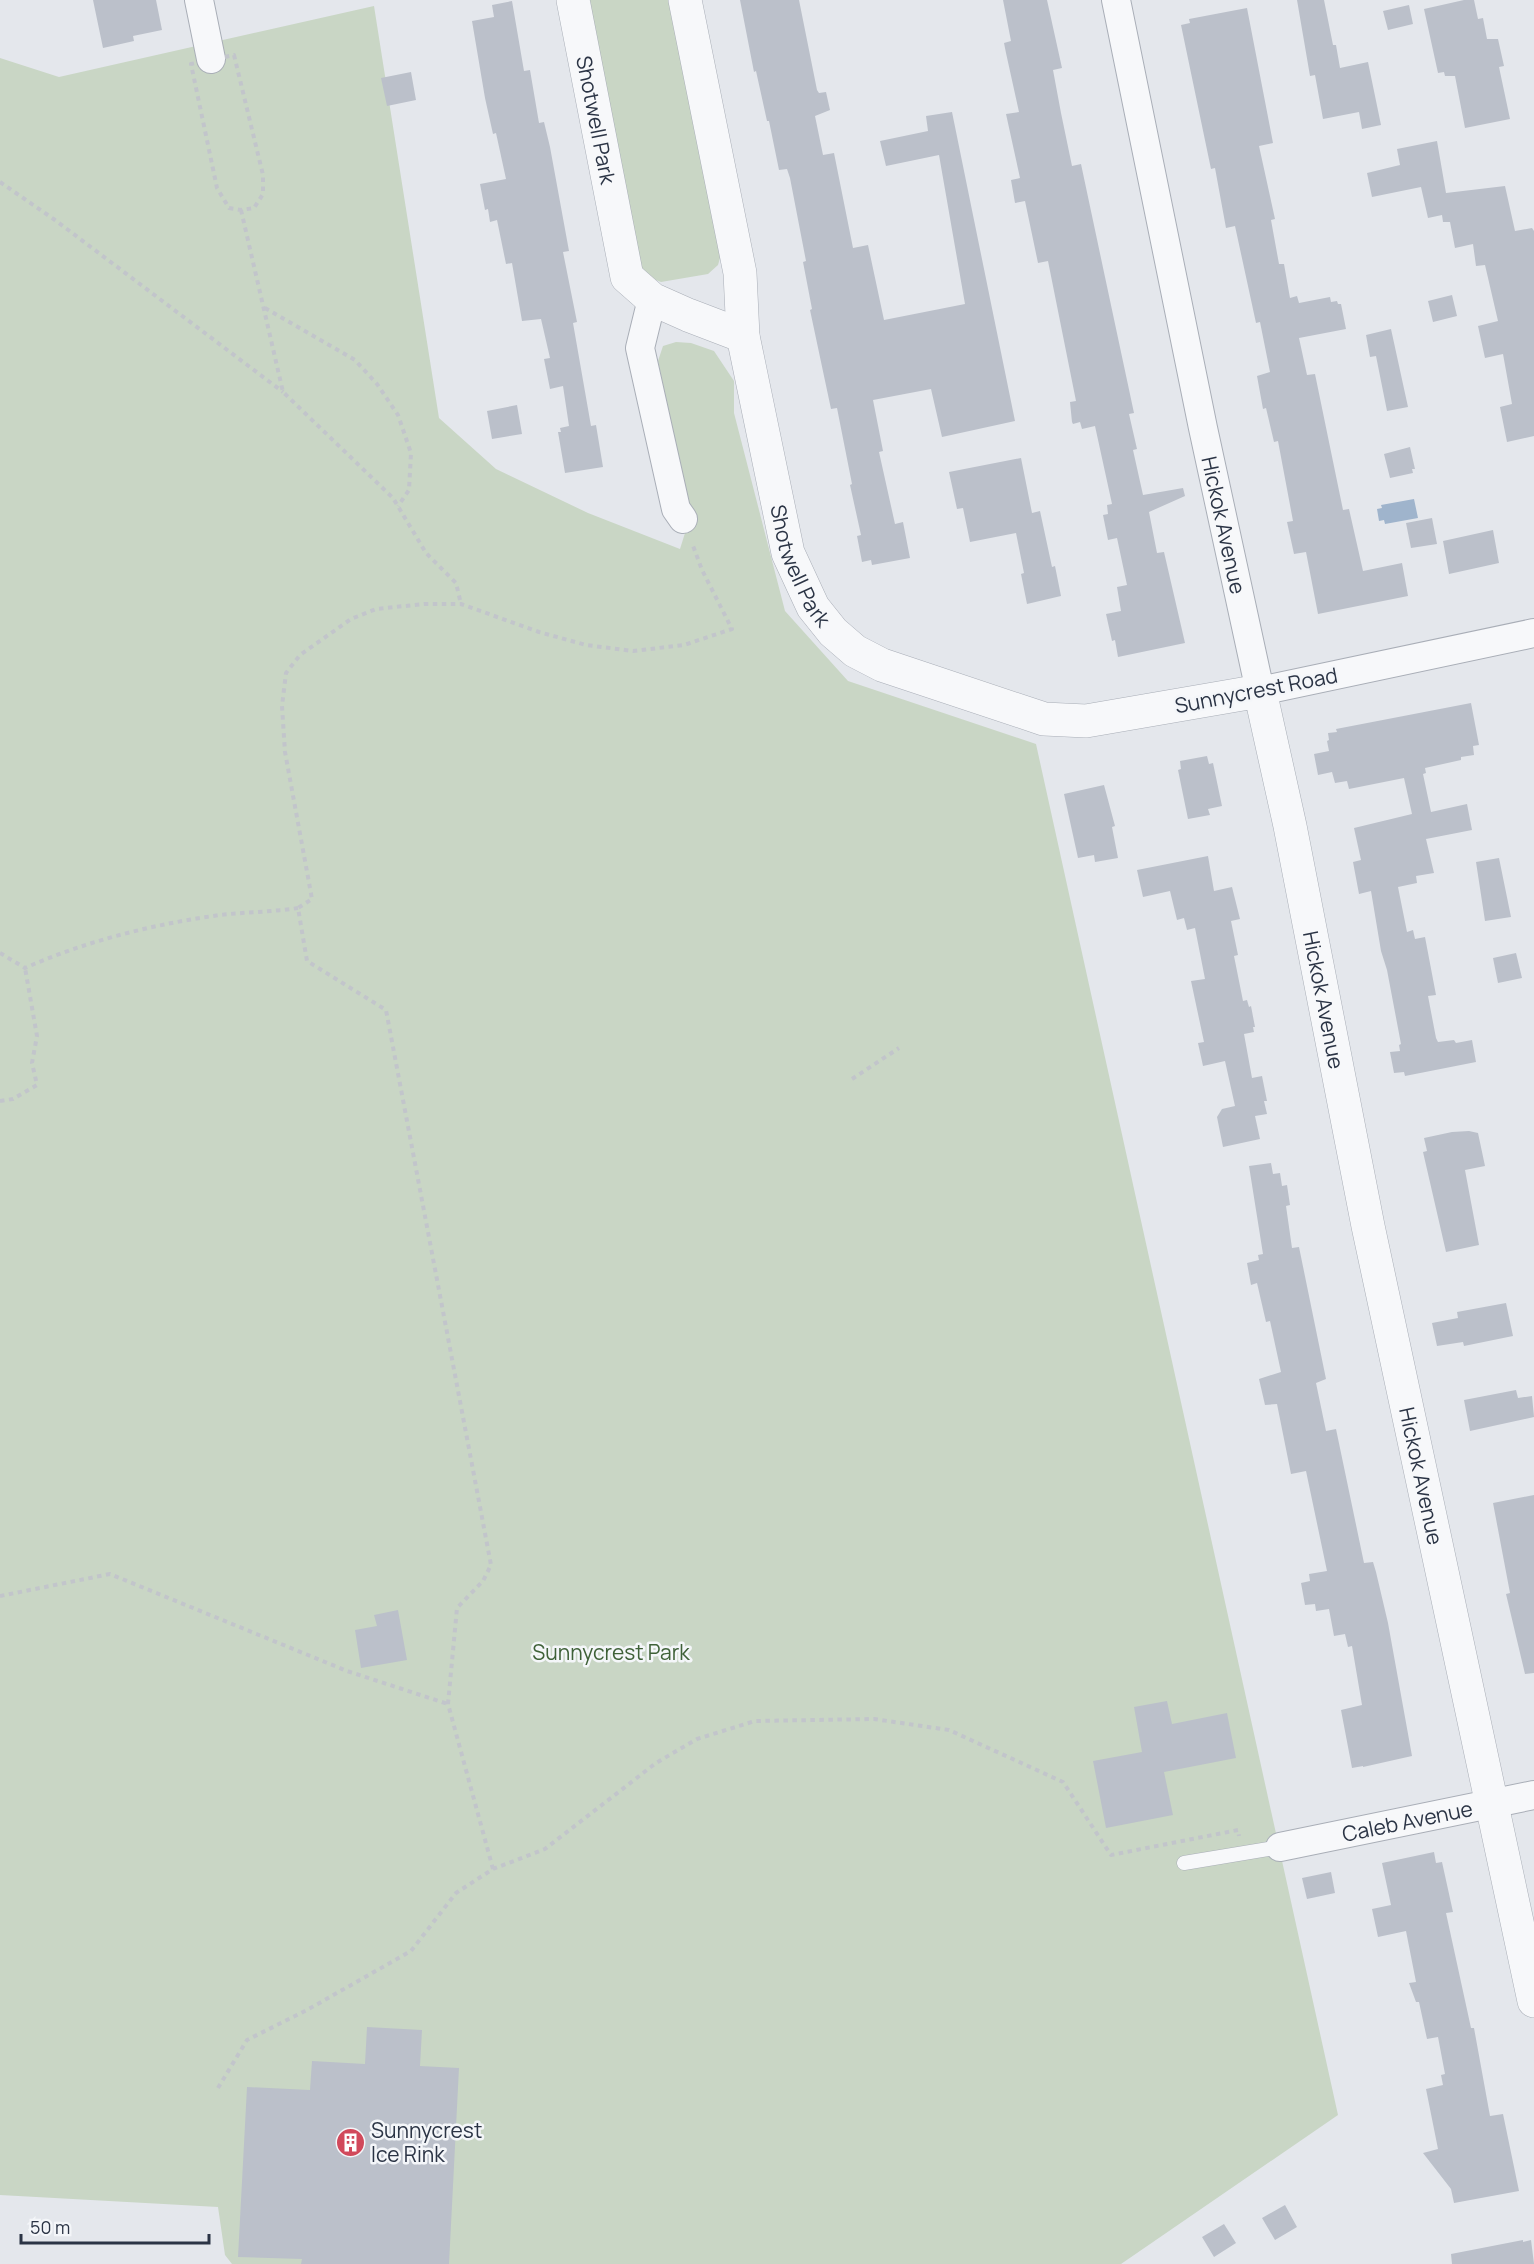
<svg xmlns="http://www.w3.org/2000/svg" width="1534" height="2264" font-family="Manrope,sans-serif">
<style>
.green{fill:#c9d6c5}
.water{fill:#9fb4cc}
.building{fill:#bbc0ca}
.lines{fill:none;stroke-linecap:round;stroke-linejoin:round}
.service-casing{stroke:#a9aeb7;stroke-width:15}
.minor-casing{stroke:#a9aeb7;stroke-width:30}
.tertiary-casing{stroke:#a9aeb7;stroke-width:34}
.path{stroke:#c2c5cb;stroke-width:4;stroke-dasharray:4.5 4.5;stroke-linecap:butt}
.service{stroke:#f7f8fa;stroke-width:14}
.minor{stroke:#f7f8fa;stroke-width:28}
.tertiary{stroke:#f7f8fa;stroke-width:33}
.labels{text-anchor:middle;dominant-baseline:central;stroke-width:5;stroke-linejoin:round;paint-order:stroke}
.street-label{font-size:21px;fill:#2b3445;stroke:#f4f6f9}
.park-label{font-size:21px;fill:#3f6138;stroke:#f4f6f9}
.poi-label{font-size:21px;fill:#2b3445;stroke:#f4f6f9;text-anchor:start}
</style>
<rect width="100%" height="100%" fill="#e4e7ec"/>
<path class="green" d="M 584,0 L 673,0 L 722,251 L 718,265 L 708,274 L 661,282 L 648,277 L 639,264 Z
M 374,6 L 439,418 L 496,469 L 588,513 L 680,549 L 690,517 L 658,361 L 663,346 L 676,342 L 691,343 L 714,351 L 734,381 L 734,413 L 785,611 L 848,681 L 1036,744 L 1338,2115 L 1121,2264 L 232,2264 L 225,2255 L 218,2207 L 0,2195 L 0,58 L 59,77 Z"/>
<path class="water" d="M 1414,499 L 1418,518 L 1385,524 L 1384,520 L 1379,521 L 1377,509 L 1382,508 L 1381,505 Z"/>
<path class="building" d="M 93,0 L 156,0 L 162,30 L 133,36 L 134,41 L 103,48 Z
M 740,0 L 799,0 L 817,90 L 819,93 L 826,92 L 830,110 L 815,116 L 823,155 L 834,153 L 853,248 L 868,245 L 884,320 L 965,304 L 939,155 L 886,166 L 880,141 L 928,131 L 926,116 L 952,112 L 1015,421 L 942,437 L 931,389 L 873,400 L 883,451 L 879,452 L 895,524 L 903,522 L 910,558 L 872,565 L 871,560 L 862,562 L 857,536 L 861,535 L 850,485 L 852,484 L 837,408 L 831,409 L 810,310 L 812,309 L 803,262 L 806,261 L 790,178 L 787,169 L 779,170 L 769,121 L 767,121 L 756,71 L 754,72 Z
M 1003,0 L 1047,0 L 1062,68 L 1053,70 L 1061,113 L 1072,166 L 1081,164 L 1105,277 L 1134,413 L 1129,414 L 1137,449 L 1133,450 L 1143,495 L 1183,488 L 1185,496 L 1149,512 L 1157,553 L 1164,552 L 1185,643 L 1118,657 L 1115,640 L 1112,641 L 1106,614 L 1121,611 L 1117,587 L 1127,585 L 1117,538 L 1108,540 L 1103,515 L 1108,514 L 1107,505 L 1112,504 L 1095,426 L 1082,429 L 1080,422 L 1073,424 L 1072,422 L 1070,402 L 1076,401 L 1048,261 L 1038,263 L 1025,201 L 1015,203 L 1011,180 L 1020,178 L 1006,114 L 1019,112 L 1006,53 L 1004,43 L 1011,41 Z
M 1297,0 L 1324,0 L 1333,45 L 1336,45 L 1340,68 L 1368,62 L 1381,125 L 1362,129 L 1359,112 L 1323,119 L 1315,75 L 1310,76 Z
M 1464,0 L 1474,0 L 1478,19 L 1483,18 L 1487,39 L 1498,39 L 1504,66 L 1499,67 L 1510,119 L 1465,128 L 1455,76 L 1445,76 L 1444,72 L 1438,73 L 1424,9 Z
M 512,1 L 524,71 L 530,70 L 539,123 L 544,122 L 550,147 L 569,251 L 563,252 L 577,322 L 573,323 L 591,426 L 596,425 L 603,467 L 565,473 L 558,432 L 561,432 L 560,428 L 569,426 L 563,386 L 550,389 L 544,359 L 550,358 L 541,319 L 522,321 L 512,263 L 506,264 L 497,220 L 490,222 L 488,209 L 485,210 L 480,184 L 506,179 L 496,133 L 493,134 L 485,98 L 472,21 L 494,17 L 492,5 Z
M 1409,5 L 1413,24 L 1388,30 L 1383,11 Z
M 1247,8 L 1273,143 L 1259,146 L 1275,219 L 1271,220 L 1279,264 L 1284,264 L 1290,298 L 1297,296 L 1299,303 L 1330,297 L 1331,302 L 1337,301 L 1338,304 L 1341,304 L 1346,329 L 1299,338 L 1307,375 L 1315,374 L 1343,510 L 1349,509 L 1363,571 L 1402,563 L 1408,596 L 1318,614 L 1306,552 L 1294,554 L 1287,522 L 1293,521 L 1278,441 L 1274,442 L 1266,408 L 1263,409 L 1257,376 L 1270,372 L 1260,322 L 1256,323 L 1235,226 L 1226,228 L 1215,168 L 1211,169 L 1181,25 L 1190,23 L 1189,19 Z
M 411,72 L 416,100 L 387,106 L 381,78 Z
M 1437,141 L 1446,193 L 1505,186 L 1515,231 L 1532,228 L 1534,231 L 1534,436 L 1507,442 L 1500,407 L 1512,404 L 1503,354 L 1485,358 L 1478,326 L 1498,321 L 1485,265 L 1476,266 L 1473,244 L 1455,248 L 1450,222 L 1443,222 L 1442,215 L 1428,218 L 1421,187 L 1372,197 L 1367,173 L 1400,165 L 1397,149 Z
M 1452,295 L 1457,316 L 1433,322 L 1428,301 Z
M 1391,329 L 1408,407 L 1387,411 L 1376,356 L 1370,357 L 1366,335 Z
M 517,405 L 522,434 L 492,439 L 487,411 Z
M 1410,447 L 1415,469 L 1412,469 L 1413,473 L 1390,478 L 1384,454 Z
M 1021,458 L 1032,513 L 1040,511 L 1052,567 L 1055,566 L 1061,596 L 1027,604 L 1021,574 L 1024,573 L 1016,533 L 970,542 L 963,508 L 957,509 L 949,472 Z
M 1432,518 L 1437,544 L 1411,548 L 1406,523 Z
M 1493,530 L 1499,563 L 1449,574 L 1443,541 Z
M 1471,703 L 1479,745 L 1473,746 L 1474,755 L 1461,757 L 1461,760 L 1425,768 L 1426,773 L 1423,774 L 1431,812 L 1467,804 L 1472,830 L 1426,839 L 1434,873 L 1416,876 L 1417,883 L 1398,887 L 1407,932 L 1413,930 L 1415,939 L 1425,937 L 1436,995 L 1428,996 L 1436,1038 L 1438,1042 L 1454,1040 L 1456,1043 L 1472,1040 L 1476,1062 L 1405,1076 L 1404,1072 L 1394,1073 L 1390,1052 L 1400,1051 L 1399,1045 L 1401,1044 L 1387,970 L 1381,951 L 1371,891 L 1359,894 L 1353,862 L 1361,860 L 1354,828 L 1412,814 L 1404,778 L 1349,789 L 1347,781 L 1335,783 L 1332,772 L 1318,775 L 1314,754 L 1329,751 L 1327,741 L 1329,740 L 1328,733 L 1337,732 L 1336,729 Z
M 1207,756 L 1209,764 L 1213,763 L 1222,806 L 1208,809 L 1210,815 L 1188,819 L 1178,770 L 1181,769 L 1180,761 Z
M 1104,785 L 1115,826 L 1112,827 L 1118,858 L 1095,862 L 1094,855 L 1078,858 L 1064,794 Z
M 1208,856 L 1214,891 L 1232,887 L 1240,919 L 1231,921 L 1238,955 L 1234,956 L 1243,1001 L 1247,1000 L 1249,1007 L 1251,1006 L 1255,1027 L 1253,1027 L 1254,1032 L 1244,1034 L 1252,1078 L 1262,1076 L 1267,1101 L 1264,1101 L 1267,1114 L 1255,1116 L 1260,1139 L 1223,1147 L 1217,1117 L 1222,1109 L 1235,1106 L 1225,1061 L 1203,1066 L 1198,1043 L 1204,1042 L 1191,981 L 1205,979 L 1195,928 L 1187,930 L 1184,918 L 1177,920 L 1170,891 L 1143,897 L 1137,870 Z
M 1499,858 L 1511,917 L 1485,921 L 1476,862 Z
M 1516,953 L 1522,978 L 1498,983 L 1493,958 Z
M 1469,1131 L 1478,1133 L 1485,1166 L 1465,1170 L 1479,1245 L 1446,1252 L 1423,1152 L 1427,1151 L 1424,1138 L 1452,1132 Z
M 1271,1163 L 1273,1174 L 1280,1173 L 1282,1186 L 1287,1185 L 1290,1205 L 1286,1206 L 1292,1248 L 1299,1247 L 1326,1379 L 1316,1383 L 1326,1431 L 1336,1429 L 1364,1563 L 1373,1562 L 1376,1572 L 1388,1623 L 1412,1756 L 1363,1767 L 1363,1766 L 1352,1768 L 1341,1710 L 1362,1705 L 1352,1646 L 1348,1647 L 1345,1634 L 1334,1636 L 1329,1609 L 1316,1611 L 1315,1604 L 1305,1605 L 1301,1583 L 1310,1581 L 1309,1574 L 1327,1571 L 1306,1471 L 1291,1474 L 1277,1404 L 1265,1405 L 1259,1379 L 1281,1372 L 1270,1321 L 1266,1322 L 1257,1283 L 1251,1285 L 1247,1263 L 1259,1260 L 1258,1255 L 1263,1254 L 1249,1166 Z
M 1506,1303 L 1513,1336 L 1464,1346 L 1463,1342 L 1437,1346 L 1432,1323 L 1458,1318 L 1457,1312 Z
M 1516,1390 L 1518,1398 L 1532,1396 L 1534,1417 L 1470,1431 L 1464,1400 Z
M 1534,1495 L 1534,1673 L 1525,1674 L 1506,1594 L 1510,1593 L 1493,1503 Z
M 398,1610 L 407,1660 L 361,1668 L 355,1630 L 377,1626 L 374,1615 Z
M 1167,1701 L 1172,1724 L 1227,1713 L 1236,1758 L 1164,1772 L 1173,1815 L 1106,1828 L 1093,1761 L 1142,1752 L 1134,1707 Z
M 1434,1852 L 1436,1863 L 1442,1862 L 1453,1912 L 1446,1913 L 1471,2028 L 1474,2028 L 1490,2116 L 1503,2114 L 1519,2191 L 1454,2203 L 1451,2189 L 1423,2153 L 1438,2149 L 1426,2089 L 1443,2085 L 1441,2075 L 1445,2074 L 1438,2037 L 1427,2039 L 1419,2002 L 1416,2002 L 1409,1983 L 1416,1982 L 1406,1931 L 1378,1937 L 1372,1909 L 1391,1905 L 1382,1863 Z
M 1331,1872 L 1335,1893 L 1307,1899 L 1302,1878 Z
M 367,2027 L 422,2030 L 420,2066 L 459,2068 L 449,2264 L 301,2264 L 302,2259 L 238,2257 L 247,2087 L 310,2090 L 312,2061 L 365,2064 Z
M 1285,2205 L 1297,2227 L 1275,2240 L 1262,2218 Z
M 1224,2224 L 1236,2243 L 1214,2257 L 1202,2237 Z
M 1523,2240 L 1523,2242 L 1531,2240 L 1534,2264 L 1452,2264 L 1451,2254 Z"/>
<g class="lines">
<defs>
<path id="service" d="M 1184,1863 L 1280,1847"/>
<g id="minor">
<path d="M 199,0 L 211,59"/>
<path id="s1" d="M 1116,0 L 1203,428 L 1260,691 L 1534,633"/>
<path d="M 652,299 L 640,348 L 676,509 L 683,519"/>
<path id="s2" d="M 1280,1847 L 1534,1795"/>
</g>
<g id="tertiary">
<path id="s3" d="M 573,0 L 627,277 L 652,299 L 688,315 L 743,336"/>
<path id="s4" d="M 685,0 L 740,273 L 743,336 L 788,553 L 813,607 L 833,632 L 855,651 L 882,665 L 1044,719 L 1086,721 L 1260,691 L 1290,826 L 1368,1226 L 1534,2001"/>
</g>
</defs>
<use href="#service" class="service-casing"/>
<use href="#minor" class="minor-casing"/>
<use href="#tertiary" class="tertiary-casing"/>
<path class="path" d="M 234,55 L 263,175 L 263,194 L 254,208 L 241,210 L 229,208 L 217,188 L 191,64 Z
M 0,182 L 55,220 L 283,392
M 241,210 L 283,392 L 393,498 L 426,553 L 456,583 L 461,604
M 265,308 L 355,360 L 377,384 L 398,415 L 411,453 L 409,490 L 398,506
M 0,953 L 25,968 C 86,941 154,924 220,915 C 246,912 272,912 298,908
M 852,1079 L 899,1048
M 0,1101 L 13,1099 L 37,1085 L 32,1063 L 37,1036 L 25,968
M 0,1596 L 110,1574 L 347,1671 L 448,1704
M 493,1869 L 448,1704 L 457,1608 L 483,1581 L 491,1565 L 386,1010 L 307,961 L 298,908 L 312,899 L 285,752 L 282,706 L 286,673 L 300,655 L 351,619 L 376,609 L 424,604 L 461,604 L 539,632 L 586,645 L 633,651 L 684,645 L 732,629 L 702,570 L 692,543
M 218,2088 L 247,2040 L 307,2010 L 411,1951 L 456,1893 L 493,1869 L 545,1849 L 656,1763 L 697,1739 L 755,1721 L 874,1719 L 949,1730 L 1063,1782 L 1111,1855 L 1238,1830 L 1239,1836"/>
<use href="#service" class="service"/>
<use href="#minor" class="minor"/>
<use href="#tertiary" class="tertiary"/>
</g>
<defs>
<symbol id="building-disc" viewBox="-11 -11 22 22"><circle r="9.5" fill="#d1495b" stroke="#f4f6f9"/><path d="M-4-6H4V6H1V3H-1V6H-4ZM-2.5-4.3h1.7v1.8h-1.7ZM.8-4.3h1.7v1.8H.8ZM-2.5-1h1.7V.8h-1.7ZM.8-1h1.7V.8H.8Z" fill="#fff"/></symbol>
</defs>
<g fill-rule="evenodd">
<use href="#building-disc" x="334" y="2126" width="33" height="33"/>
</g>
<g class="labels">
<g class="street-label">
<text stroke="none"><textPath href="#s3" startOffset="122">Shotwell Park</textPath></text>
<text stroke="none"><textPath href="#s1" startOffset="536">Hickok Avenue</textPath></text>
<text stroke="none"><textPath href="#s4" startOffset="579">Shotwell Park</textPath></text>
<text transform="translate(1256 690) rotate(-11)">Sunnycrest Road</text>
<text stroke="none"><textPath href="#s4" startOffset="1419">Hickok Avenue</textPath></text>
<text stroke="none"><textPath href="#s4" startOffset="1905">Hickok Avenue</textPath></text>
<text stroke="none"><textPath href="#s2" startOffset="130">Caleb Avenue</textPath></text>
</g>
<g class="park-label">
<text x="611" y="1652">Sunnycrest Park</text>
</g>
<g class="poi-label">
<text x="371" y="2130">Sunnycrest<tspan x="371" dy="24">Ice Rink</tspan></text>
</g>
</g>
<path d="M21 2234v9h188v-9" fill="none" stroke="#2b3445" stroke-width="3"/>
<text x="30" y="2234" font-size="18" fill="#2b3445" stroke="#f4f6f9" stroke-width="4.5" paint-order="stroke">50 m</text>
</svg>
